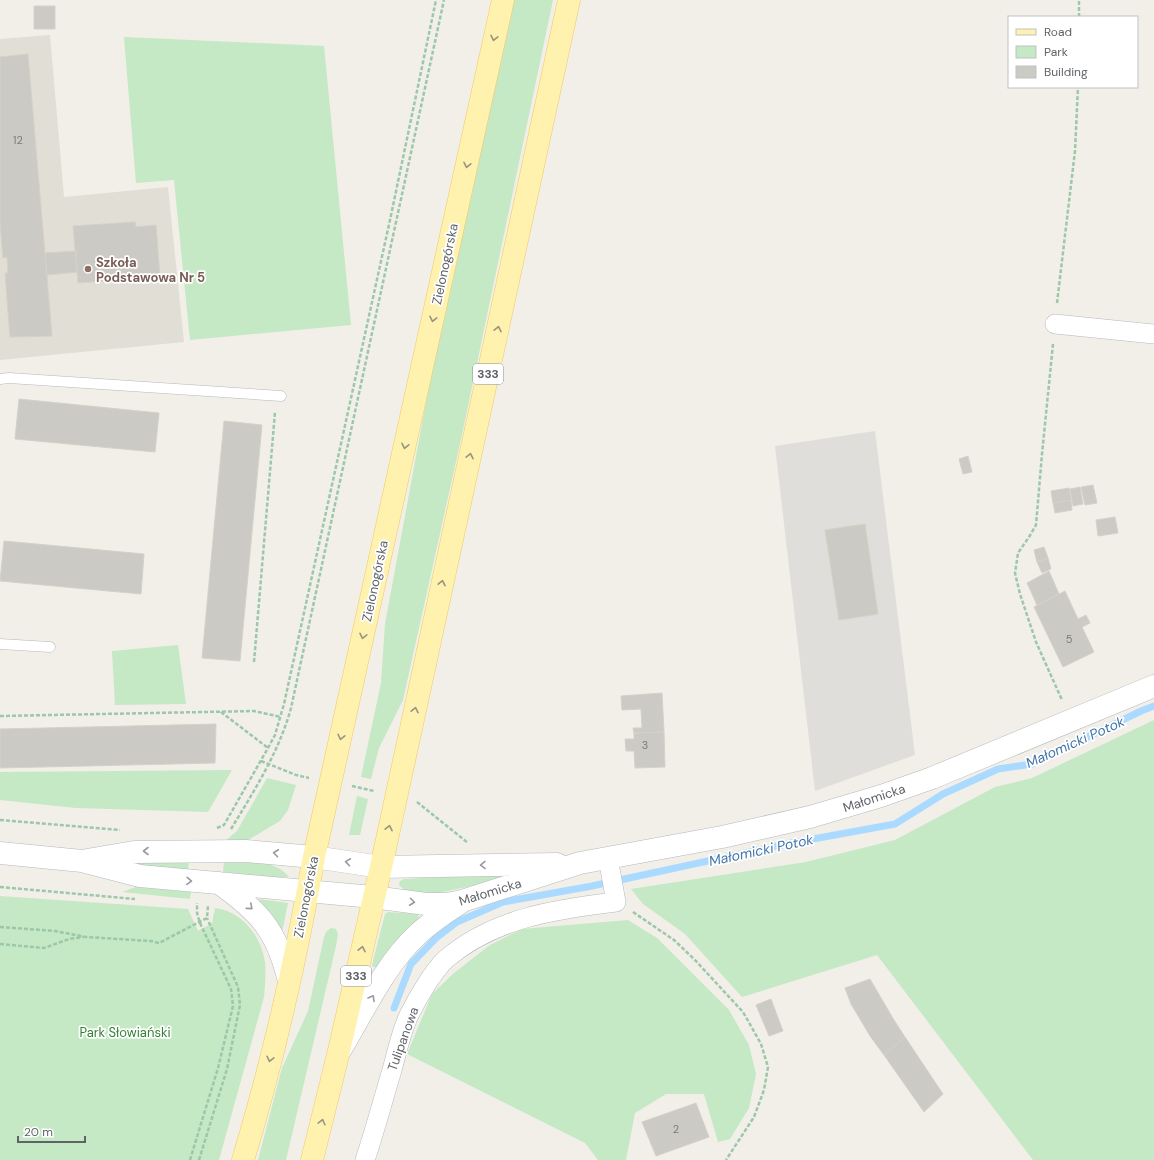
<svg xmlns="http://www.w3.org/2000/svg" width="1154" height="1160" font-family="'DM Sans',sans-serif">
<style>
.industrial{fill:#e0deda}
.education{fill:#e1ded6}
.green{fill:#c5e8c5}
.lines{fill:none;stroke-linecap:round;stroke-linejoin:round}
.stream{stroke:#aadaff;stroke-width:7}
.building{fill:#cccac5;stroke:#d6d1c6}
.service-casing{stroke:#b5b8bc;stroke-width:11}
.minor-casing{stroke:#b5b8bc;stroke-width:20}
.tertiary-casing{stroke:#b5b8bc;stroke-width:23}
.primary-casing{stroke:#f2c960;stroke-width:23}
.path{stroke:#9cc7a9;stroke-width:2.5;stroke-dasharray:4 2;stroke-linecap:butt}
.service{stroke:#fff;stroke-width:10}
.minor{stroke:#fff;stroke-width:19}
.tertiary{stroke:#fff;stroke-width:22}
.primary{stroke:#fff2af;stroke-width:22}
.oneway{stroke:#979581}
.oneway2{stroke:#979a9d}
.education-dot{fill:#8d6e63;stroke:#fff;stroke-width:1.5}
.labels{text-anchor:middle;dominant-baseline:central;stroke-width:3.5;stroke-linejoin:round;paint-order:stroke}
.number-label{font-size:11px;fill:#7a7d7f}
.shield{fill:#fff;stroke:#8f9295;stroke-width:1}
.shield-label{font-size:12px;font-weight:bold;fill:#5f6368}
.education-label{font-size:13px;font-weight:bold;fill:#785e54;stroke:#fff;text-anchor:start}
.street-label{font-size:13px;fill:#5f6368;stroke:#fff}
.park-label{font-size:13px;fill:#348238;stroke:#fff}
.water-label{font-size:14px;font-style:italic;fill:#4174aa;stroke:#fff}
</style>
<rect width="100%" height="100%" fill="#f1efe8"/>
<path class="industrial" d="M 875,431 L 915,755 L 815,791 L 775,446 Z"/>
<path class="education" d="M 50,35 L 64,197 L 168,187 L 184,342 L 0,360 L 0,39 Z"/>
<path class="green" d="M 510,0 L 553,0 L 463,430 L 403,700 L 379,748 L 371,779 L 361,777 L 381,683 L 385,624 L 431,375 Z
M 124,37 L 324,46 L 351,325 L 190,340 L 174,180 L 136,183 Z
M 178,645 L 186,704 L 115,705 L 112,651 Z
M 1154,720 L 1154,1160 L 1033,1160 L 877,955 L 742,997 L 685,934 L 643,904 L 631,889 L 806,862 L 895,840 L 995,787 L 1032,778 Z
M 232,770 L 208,812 L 76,808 L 0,800 L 0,772 Z
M 267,778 L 296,785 L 288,810 L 280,821 L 248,840 L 224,842 L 237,831 Z
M 357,796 L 368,799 L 360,835 L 349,835 Z
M 134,861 L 189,861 L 188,870 L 134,864 Z
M 224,862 C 246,862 274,858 289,877 L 269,877 L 223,872 Z
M 522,873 L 522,875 L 429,895 L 406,891 L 399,885 L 400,881 L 404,879 Z
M 136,887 L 191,892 L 190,899 L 122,892 Z
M 0,896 L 188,909 L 198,931 L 212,923 L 215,908 C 242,911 261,936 265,962 C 266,974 265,986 264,997 L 219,1160 L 0,1160 Z
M 258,899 L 288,903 L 282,932 L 276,920 Z
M 388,912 L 417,914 L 419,917 L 419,919 L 377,967 L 373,967 L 372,965 L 385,914 Z
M 628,920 L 657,938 L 729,1010 L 749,1045 L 756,1074 L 749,1108 L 730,1139 L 718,1142 L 704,1094 L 666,1094 L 635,1113 L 626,1160 L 598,1160 L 585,1143 L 407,1054 L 432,994 L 454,973 L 490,945 L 522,929 Z
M 331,928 L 336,929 L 338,934 L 336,946 L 286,1160 L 258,1160 L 282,1068 L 308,1011 L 324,937 L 326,932 Z"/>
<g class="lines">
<path class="stream" d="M 394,1008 L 411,964 L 436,938 L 457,922 L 503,902 L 592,886 L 791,843 L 895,824 L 943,794 L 998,769 L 1032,764 L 1141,711 L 1154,706"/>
</g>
<path class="building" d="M 34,6 L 55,6 L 55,29 L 34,29 Z
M 28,54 L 52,336 L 10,337 L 5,273 L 8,273 L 7,257 L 3,258 L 0,222 L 0,57 Z
M 135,222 L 136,227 L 156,225 L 160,277 L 78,283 L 73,226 Z
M 76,251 L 77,272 L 47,275 L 45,253 Z
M 19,399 L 159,413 L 155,452 L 15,439 Z
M 224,421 L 262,425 L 240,661 L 202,658 Z
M 968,456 L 972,472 L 963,474 L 959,459 Z
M 1093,485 L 1097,503 L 1085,505 L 1081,487 Z
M 1080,487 L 1083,504 L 1073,506 L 1070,489 Z
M 1069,488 L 1071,500 L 1053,503 L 1051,491 Z
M 1071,500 L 1072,510 L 1055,513 L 1053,503 Z
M 1115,517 L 1118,533 L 1098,536 L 1096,520 Z
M 865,524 L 878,614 L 839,620 L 825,530 Z
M 4,541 L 144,554 L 141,594 L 0,581 Z
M 1044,547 L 1048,558 L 1037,562 L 1034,550 Z
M 1048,558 L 1051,569 L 1042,573 L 1037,562 Z
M 1049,571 L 1059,594 L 1037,605 L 1027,583 Z
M 1065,591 L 1078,619 L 1086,615 L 1090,623 L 1082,627 L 1094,652 L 1063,667 L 1034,607 Z
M 662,693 L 664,732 L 634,733 L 633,728 L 642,728 L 641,709 L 622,710 L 621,696 Z
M 216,724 L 215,763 L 0,768 L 0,729 Z
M 664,732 L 665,767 L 635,768 L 634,751 L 626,751 L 625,739 L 634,739 L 634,733 Z
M 870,979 L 894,1020 L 905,1037 L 884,1055 L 870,1036 L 851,1004 L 845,988 Z
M 771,999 L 783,1031 L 769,1036 L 756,1005 Z
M 905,1037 L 943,1094 L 924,1112 L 884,1055 Z
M 696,1103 L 709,1137 L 656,1156 L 642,1122 Z"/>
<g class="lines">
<defs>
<path id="service" d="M 0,379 L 9,378 L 281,396
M 0,644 L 50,647"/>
<path id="minor" d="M 1055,324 L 1154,334
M 365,1160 C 375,1130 383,1100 392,1070 C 397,1052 401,1032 409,1015 C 417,999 433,971 446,959 C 494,918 556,909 616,902 L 608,858"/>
<path id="tertiary" d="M 0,853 L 82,861 L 140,876 L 373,897 L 426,904 L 447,904 L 462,901 L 580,863 L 722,837 L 810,817 L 881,796 L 932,778 L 1154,686
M 87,860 L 134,852 L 246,851 L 314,857 L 381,867 L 557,864
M 219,883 C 260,912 277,931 289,981
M 341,1049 C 363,1012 386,963 418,934 C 431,922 446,912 460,903"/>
<path id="primary" d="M 243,1160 C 273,1061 296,959 314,857 L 503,0
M 312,1160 L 338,1055 L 381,867 L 569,0"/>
</defs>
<use href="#service" class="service-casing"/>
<use href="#minor" class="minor-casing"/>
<use href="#tertiary" class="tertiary-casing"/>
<use href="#primary" class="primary-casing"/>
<path class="path" d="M 1079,17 L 1079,0
M 1057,303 L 1075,151 L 1078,87
M 1053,344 L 1042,454 L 1036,525 L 1029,537 L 1018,553 L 1015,573 L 1020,594 L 1036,642 L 1062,700
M 254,662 L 275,412
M 221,712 L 268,748
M 0,716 L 254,711 L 281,717
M 261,761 L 296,775 L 309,778
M 352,786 L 374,791
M 417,802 L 468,843
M 0,820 L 120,830
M 217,828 L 224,825 L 268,748 L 275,735 L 284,704 L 390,220 L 436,0
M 231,829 C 254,791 279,752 291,708 L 444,0
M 0,887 L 135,899
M 633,912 L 674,940 L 695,960 L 743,1012 L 761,1044 L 768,1067 L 764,1090 L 754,1117 L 726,1160
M 0,927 L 55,931 L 86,937 L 151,941 L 159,943 L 207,918 L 208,905
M 0,944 L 44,948 L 69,939 L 83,937
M 190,1160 L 218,1068 L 233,1006 L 231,989 L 200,923 L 197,913 L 197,903
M 199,1160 L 227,1069 L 240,1005 L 238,987 L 207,918"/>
<use href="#service" class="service"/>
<use href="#minor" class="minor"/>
<use href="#tertiary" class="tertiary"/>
<use href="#primary" class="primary"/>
</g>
<defs><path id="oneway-chevron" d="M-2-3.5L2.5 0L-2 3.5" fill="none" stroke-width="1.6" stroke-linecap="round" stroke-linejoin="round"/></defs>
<g class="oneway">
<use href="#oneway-chevron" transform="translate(494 38) rotate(102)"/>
<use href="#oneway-chevron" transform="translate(467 165) rotate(102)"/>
<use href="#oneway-chevron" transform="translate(433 319) rotate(102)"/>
<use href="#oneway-chevron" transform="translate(498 329) rotate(-78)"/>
<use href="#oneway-chevron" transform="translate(405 446) rotate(102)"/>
<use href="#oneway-chevron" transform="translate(470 456) rotate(-78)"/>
<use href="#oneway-chevron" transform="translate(442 583) rotate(-78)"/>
<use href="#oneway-chevron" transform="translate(363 636) rotate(102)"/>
<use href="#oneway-chevron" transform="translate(415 710) rotate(-78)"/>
<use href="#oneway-chevron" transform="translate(341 737) rotate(103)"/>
<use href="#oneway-chevron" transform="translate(389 828) rotate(-78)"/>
<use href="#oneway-chevron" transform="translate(362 949) rotate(-78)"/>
<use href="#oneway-chevron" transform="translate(270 1059) rotate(103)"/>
<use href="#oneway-chevron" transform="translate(322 1122) rotate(-76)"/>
</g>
<g class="oneway2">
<use href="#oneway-chevron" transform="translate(146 851) rotate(-180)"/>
<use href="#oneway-chevron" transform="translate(276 853) rotate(-173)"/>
<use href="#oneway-chevron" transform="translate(348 862) rotate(-172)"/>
<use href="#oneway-chevron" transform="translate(483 865) rotate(179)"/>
<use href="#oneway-chevron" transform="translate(189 881) rotate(4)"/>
<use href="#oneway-chevron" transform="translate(412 902) rotate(7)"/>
<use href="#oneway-chevron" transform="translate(250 907) rotate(41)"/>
<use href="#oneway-chevron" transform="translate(372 998) rotate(-60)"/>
</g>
<circle class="education-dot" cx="88" cy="269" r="4"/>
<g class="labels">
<g class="number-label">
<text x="18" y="140">12</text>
<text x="1069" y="639">5</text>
<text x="645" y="745">3</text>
<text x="676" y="1129">2</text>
</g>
<g class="shield">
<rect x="473" y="364" width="30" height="20" rx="3"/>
<rect x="341" y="966" width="30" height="20" rx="3"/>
</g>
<g class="shield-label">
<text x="488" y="374">333</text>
<text x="356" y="976">333</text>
</g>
<g class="education-label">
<text x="96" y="262">Szkoła<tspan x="96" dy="15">Podstawowa Nr 5</tspan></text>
</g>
<g class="street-label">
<text transform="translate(445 264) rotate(-78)">Zielonogórska</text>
<text transform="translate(375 581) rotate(-78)">Zielonogórska</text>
<text transform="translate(874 798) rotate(-18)">Małomicka</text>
<text transform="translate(490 892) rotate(-17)">Małomicka</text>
<text transform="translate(306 897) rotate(-79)">Zielonogórska</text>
<text transform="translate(403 1039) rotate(-70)">Tulipanowa</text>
</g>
<g class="park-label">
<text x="125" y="1032">Park Słowiański</text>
</g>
<g class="water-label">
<text transform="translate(1075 742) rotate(-24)">Małomicki Potok</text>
<text transform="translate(761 850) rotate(-12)">Małomicki Potok</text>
</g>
</g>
<rect x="1008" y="16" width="130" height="72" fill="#ffffff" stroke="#bfc1c3"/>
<rect x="1016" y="29" width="20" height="6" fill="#fff2af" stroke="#bfc1c3"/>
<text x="1044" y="36" font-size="12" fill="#5f6368">Road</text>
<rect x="1016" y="46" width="20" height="12" fill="#c5e8c5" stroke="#bfc1c3"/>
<text x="1044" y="56" font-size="12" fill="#5f6368">Park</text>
<rect x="1016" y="66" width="20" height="12" fill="#cccac5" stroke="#bfc1c3"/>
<text x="1044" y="76" font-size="12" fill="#5f6368">Building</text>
<path d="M18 1136v6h67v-6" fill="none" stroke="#5f6368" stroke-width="2"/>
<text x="24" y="1136" font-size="12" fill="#5f6368" stroke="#ffffff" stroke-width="3" paint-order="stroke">20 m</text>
</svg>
